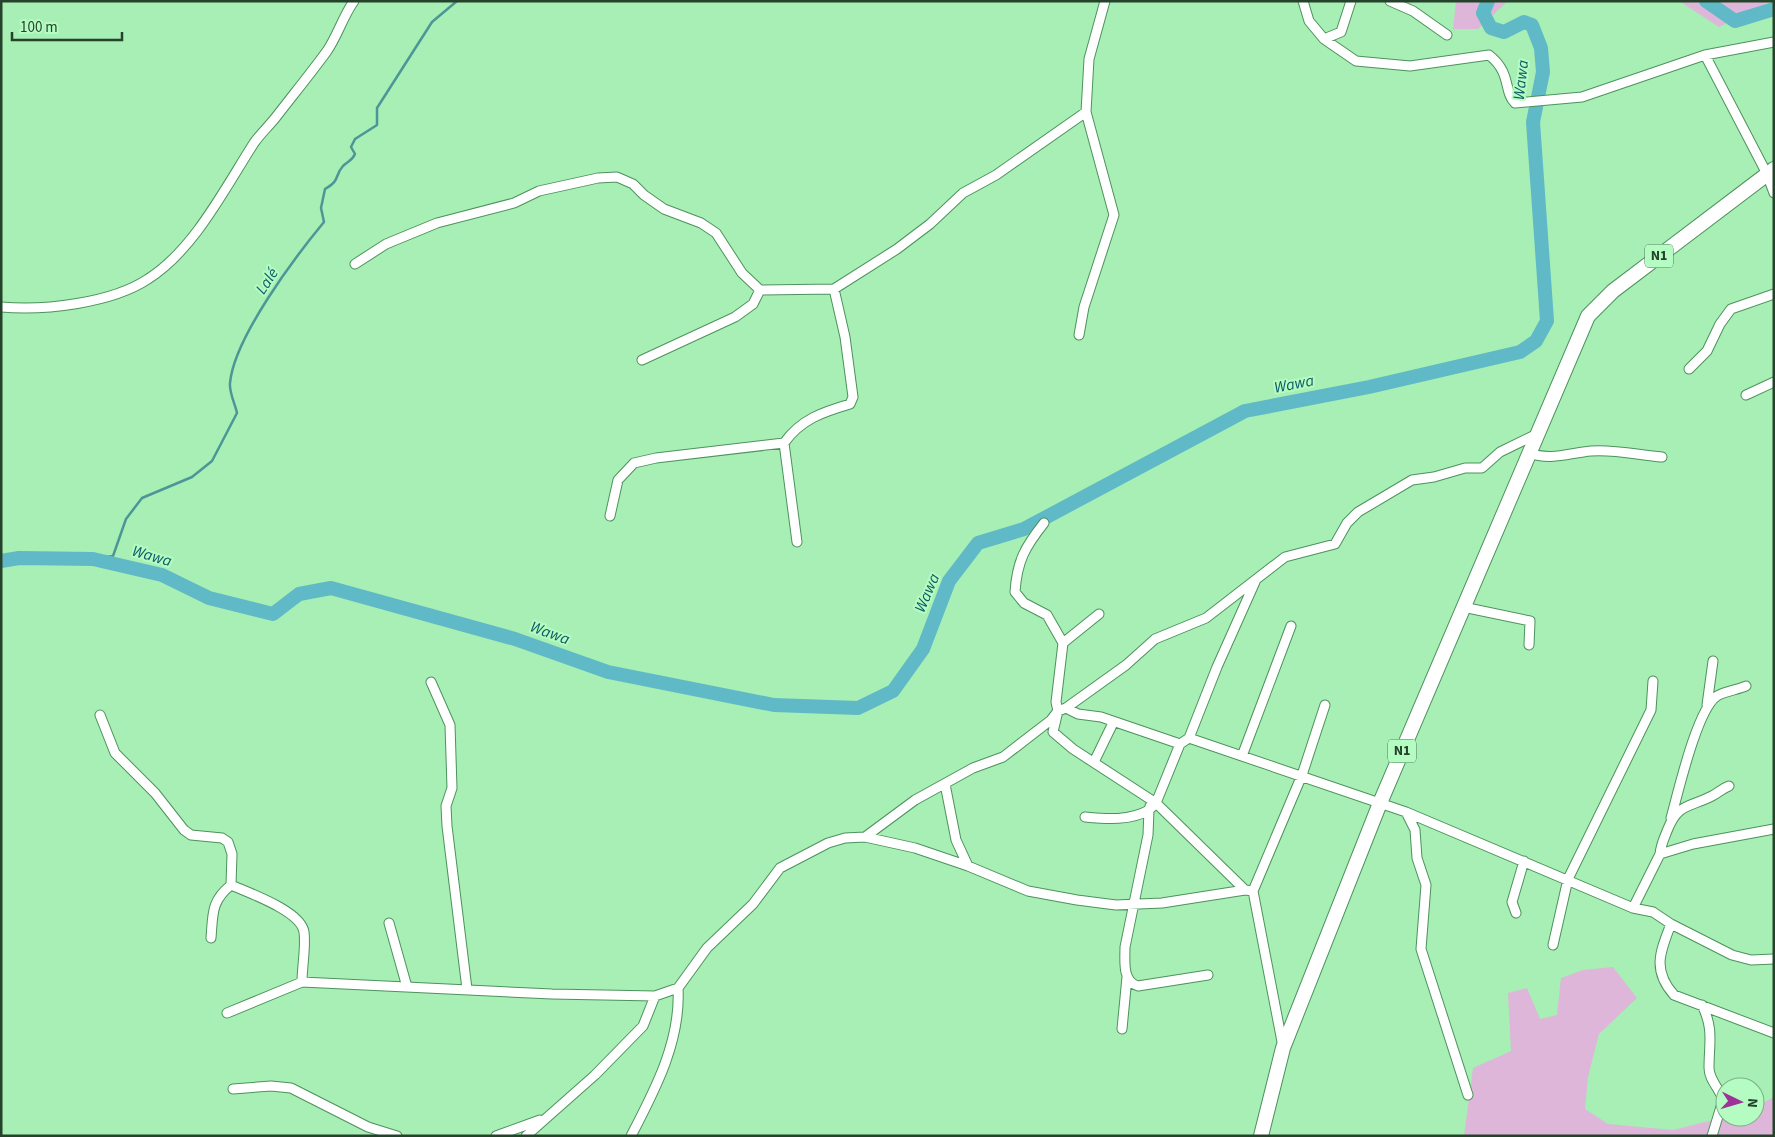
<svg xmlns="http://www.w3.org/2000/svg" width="1775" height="1137" font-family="'Source Sans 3',sans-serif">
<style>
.green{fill:#deb6da}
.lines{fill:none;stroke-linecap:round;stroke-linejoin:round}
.stream{stroke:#4e9598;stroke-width:2.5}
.river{stroke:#60b9c7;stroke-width:14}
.minor-casing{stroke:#4d925d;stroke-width:11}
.highway-casing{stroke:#4d925d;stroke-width:16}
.minor{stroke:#fff;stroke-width:9}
.highway{stroke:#fff;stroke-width:14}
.labels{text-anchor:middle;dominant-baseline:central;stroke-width:4;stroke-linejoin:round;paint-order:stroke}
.shield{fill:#b4fcc1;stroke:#507a58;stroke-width:1}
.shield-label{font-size:14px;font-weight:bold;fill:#25422b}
.water-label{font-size:16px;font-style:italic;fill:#0e5b66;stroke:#b4fcc1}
</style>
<rect width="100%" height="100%" fill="#a7efb4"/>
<path class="green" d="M 1456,1 L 1508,1 L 1478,29 L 1453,29 Z
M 1679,1 L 1771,1 L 1719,27 Z
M 1613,967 L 1637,998 L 1599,1034 L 1588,1077 L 1585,1109 L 1608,1124 L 1673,1130 L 1725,1117 L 1755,1117 L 1755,1107 L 1774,1097 L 1774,1136 L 1464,1136 L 1473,1068 L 1511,1051 L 1508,993 L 1527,988 L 1540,1019 L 1557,1015 L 1561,978 L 1583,970 Z"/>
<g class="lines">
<path class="stream" d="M 93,559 L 113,556 L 126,519 L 142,498 L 192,477 L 212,461 L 237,413 C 235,404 229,392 230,383 C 234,338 295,257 324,222 L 321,208 L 325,189 C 341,180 334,176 343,166 C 348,161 352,161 355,154 L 351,147 L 355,139 L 377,125 L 377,108 L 432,22 L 457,1"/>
<path class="river" d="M 1706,1 L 1735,21 L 1774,9
M 1,561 L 19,558 L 93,559 L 162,575 L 209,598 L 273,614 L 299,594 L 331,588 L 515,639 L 608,672 L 774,705 L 858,708 L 893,691 L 923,649 L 949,581 L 978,543 L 1024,529 L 1245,411 L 1369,387 L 1520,352 L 1536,341 L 1547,321 L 1533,122 L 1543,72 L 1541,48 L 1532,25 L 1524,22 L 1504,32 L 1491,28 L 1483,13 L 1488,1"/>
<defs>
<path id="minor" d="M 1303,1 L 1309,21 L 1324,39 L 1341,32 L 1351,1
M 1390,1 L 1413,11 L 1447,35
M 1324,39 L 1356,61 L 1410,66 L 1489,55 C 1512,73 1503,91 1515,103 L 1582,97 L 1705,55 L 1774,42
M 1705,55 L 1767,174 L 1774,193
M 355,264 L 386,244 L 437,223 L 514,203 L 539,191 L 598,178 L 617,177 L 633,184 L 644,195 L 664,209 L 701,223 L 716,233 L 742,273 L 760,290 L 834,289 L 897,249 L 930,224 L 963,193 L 996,175 L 1086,112
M 1,307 C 44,311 112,303 148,279 C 194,250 225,188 254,143 C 261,133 269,126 276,117 C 293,95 311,73 327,51 C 338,35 343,16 354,1
M 1079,335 L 1084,307 L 1114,215 L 1086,112 L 1089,59 L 1105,1
M 642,360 L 735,317 L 753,304 L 760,290
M 1689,369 L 1707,351 L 1720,324 L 1731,309 L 1774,294
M 1746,395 L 1774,382
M 784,443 L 797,542
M 1529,453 C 1551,461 1569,453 1591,451 C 1613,449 1639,455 1662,457
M 610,516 L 618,480 L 634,463 L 656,458 L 784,443 C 801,419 823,412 850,404 L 853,397 L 845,337 L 834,289
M 1463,607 L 1530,621 L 1529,645
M 1063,643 L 1099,614
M 431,682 L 450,725 L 452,788 L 446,806 L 447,826 L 467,989
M 1707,705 L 1713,661
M 1066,708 L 1078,714 L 1101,717 L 1180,744
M 100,715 L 115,753 L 155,793 L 184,830 L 191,835 L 222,838 L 228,842 L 232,854 L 231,885
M 1189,738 L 1217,667 L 1255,582
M 1242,756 L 1291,626
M 1094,762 L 1113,723
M 945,784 L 956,840 L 968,866
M 1406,812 L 1415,830 L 1417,858 L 1426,885 L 1421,949 L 1468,1095
M 1085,817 C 1107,819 1130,821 1149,810 L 1150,806
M 1671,818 C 1678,793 1697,709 1717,696 C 1725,691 1737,690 1746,686
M 865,837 L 915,800 L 973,768 L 1003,757 L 1051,720 L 1058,711 L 1056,702 L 1063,643 L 1047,615 L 1024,603 L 1015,592 C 1017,561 1025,547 1044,523
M 1660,854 C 1661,844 1664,839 1667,831 C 1678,803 1688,808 1712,796 C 1718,793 1721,789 1729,786
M 1245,890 L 1156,803 L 1073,749 L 1053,732 L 1058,711 L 1066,708 L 1126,665 L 1155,639 L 1206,618 L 1285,557 L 1335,544 L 1347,523 L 1358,512 L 1412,480 L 1434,477 L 1465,468 L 1482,468 L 1500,452 L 1535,435
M 1253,891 L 1302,775 L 1325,705
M 1633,908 L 1660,854 L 1693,844 L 1774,829
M 1516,913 L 1512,902 L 1524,861
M 389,923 L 407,987
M 1671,924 C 1660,952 1652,970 1674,995 L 1774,1033
M 211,938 C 213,914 211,901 231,885 C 249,893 301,911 304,932 C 306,948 302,966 302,982
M 1553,945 L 1568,879 L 1651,710 L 1653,681
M 1208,975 L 1138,986 C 1122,982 1125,960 1125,947 L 1148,835 L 1149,810 L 1156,803 L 1180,744 L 1189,738 L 1406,812 L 1633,908 L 1653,912 L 1671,924 L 1732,955 L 1751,960 L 1774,959
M 1702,1005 C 1714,1029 1709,1043 1709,1068 C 1709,1080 1720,1089 1723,1100 L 1712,1136
M 227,1013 L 302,982 L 552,994 L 655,996
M 1122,1029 L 1127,977
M 233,1089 L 271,1086 L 291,1088 L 368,1127 L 397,1136
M 496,1136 L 540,1120
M 526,1136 L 595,1075 L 643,1026 L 655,996 L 678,988 L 707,948 L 753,904 L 780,868 L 828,843 L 845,838 L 865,837 L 915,848 L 968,866 L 1028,891 L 1077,900 L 1116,905 L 1162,903 L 1245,890 L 1253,891 L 1283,1047
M 631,1136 C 655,1090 681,1041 678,988"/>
<path id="highway" d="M 1261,1136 L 1283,1048 L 1380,803 L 1588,316 L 1613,291 L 1774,169"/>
</defs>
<use href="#minor" class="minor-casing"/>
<use href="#highway" class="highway-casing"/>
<use href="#minor" class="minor"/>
<use href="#highway" class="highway"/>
</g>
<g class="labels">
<g class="shield">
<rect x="1645" y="244.5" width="28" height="23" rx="4"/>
<rect x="1388" y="739.5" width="28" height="23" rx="4"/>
</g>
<g class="shield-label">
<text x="1659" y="256">N1</text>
<text x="1402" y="751">N1</text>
</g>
<g class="water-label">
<text transform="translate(1521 80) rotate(-84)">Wawa</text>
<text transform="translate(267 281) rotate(-57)">Lalé</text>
<text transform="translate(1294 384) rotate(-11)">Wawa</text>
<text transform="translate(152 556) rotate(16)">Wawa</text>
<text transform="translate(927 593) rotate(-67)">Wawa</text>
<text transform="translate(550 633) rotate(20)">Wawa</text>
</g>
</g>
<rect width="1775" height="1137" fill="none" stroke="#25422b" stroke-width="5"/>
<g transform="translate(1740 1102) rotate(95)"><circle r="24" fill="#b4fcc1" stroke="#7bb285"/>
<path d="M0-4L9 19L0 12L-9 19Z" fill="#9c3498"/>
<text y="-8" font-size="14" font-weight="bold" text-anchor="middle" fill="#25422b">N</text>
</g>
<path d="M12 32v8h110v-8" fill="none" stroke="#25422b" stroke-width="2.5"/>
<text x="20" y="32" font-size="15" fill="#25422b" stroke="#b4fcc1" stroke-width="4" paint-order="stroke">100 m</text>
</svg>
